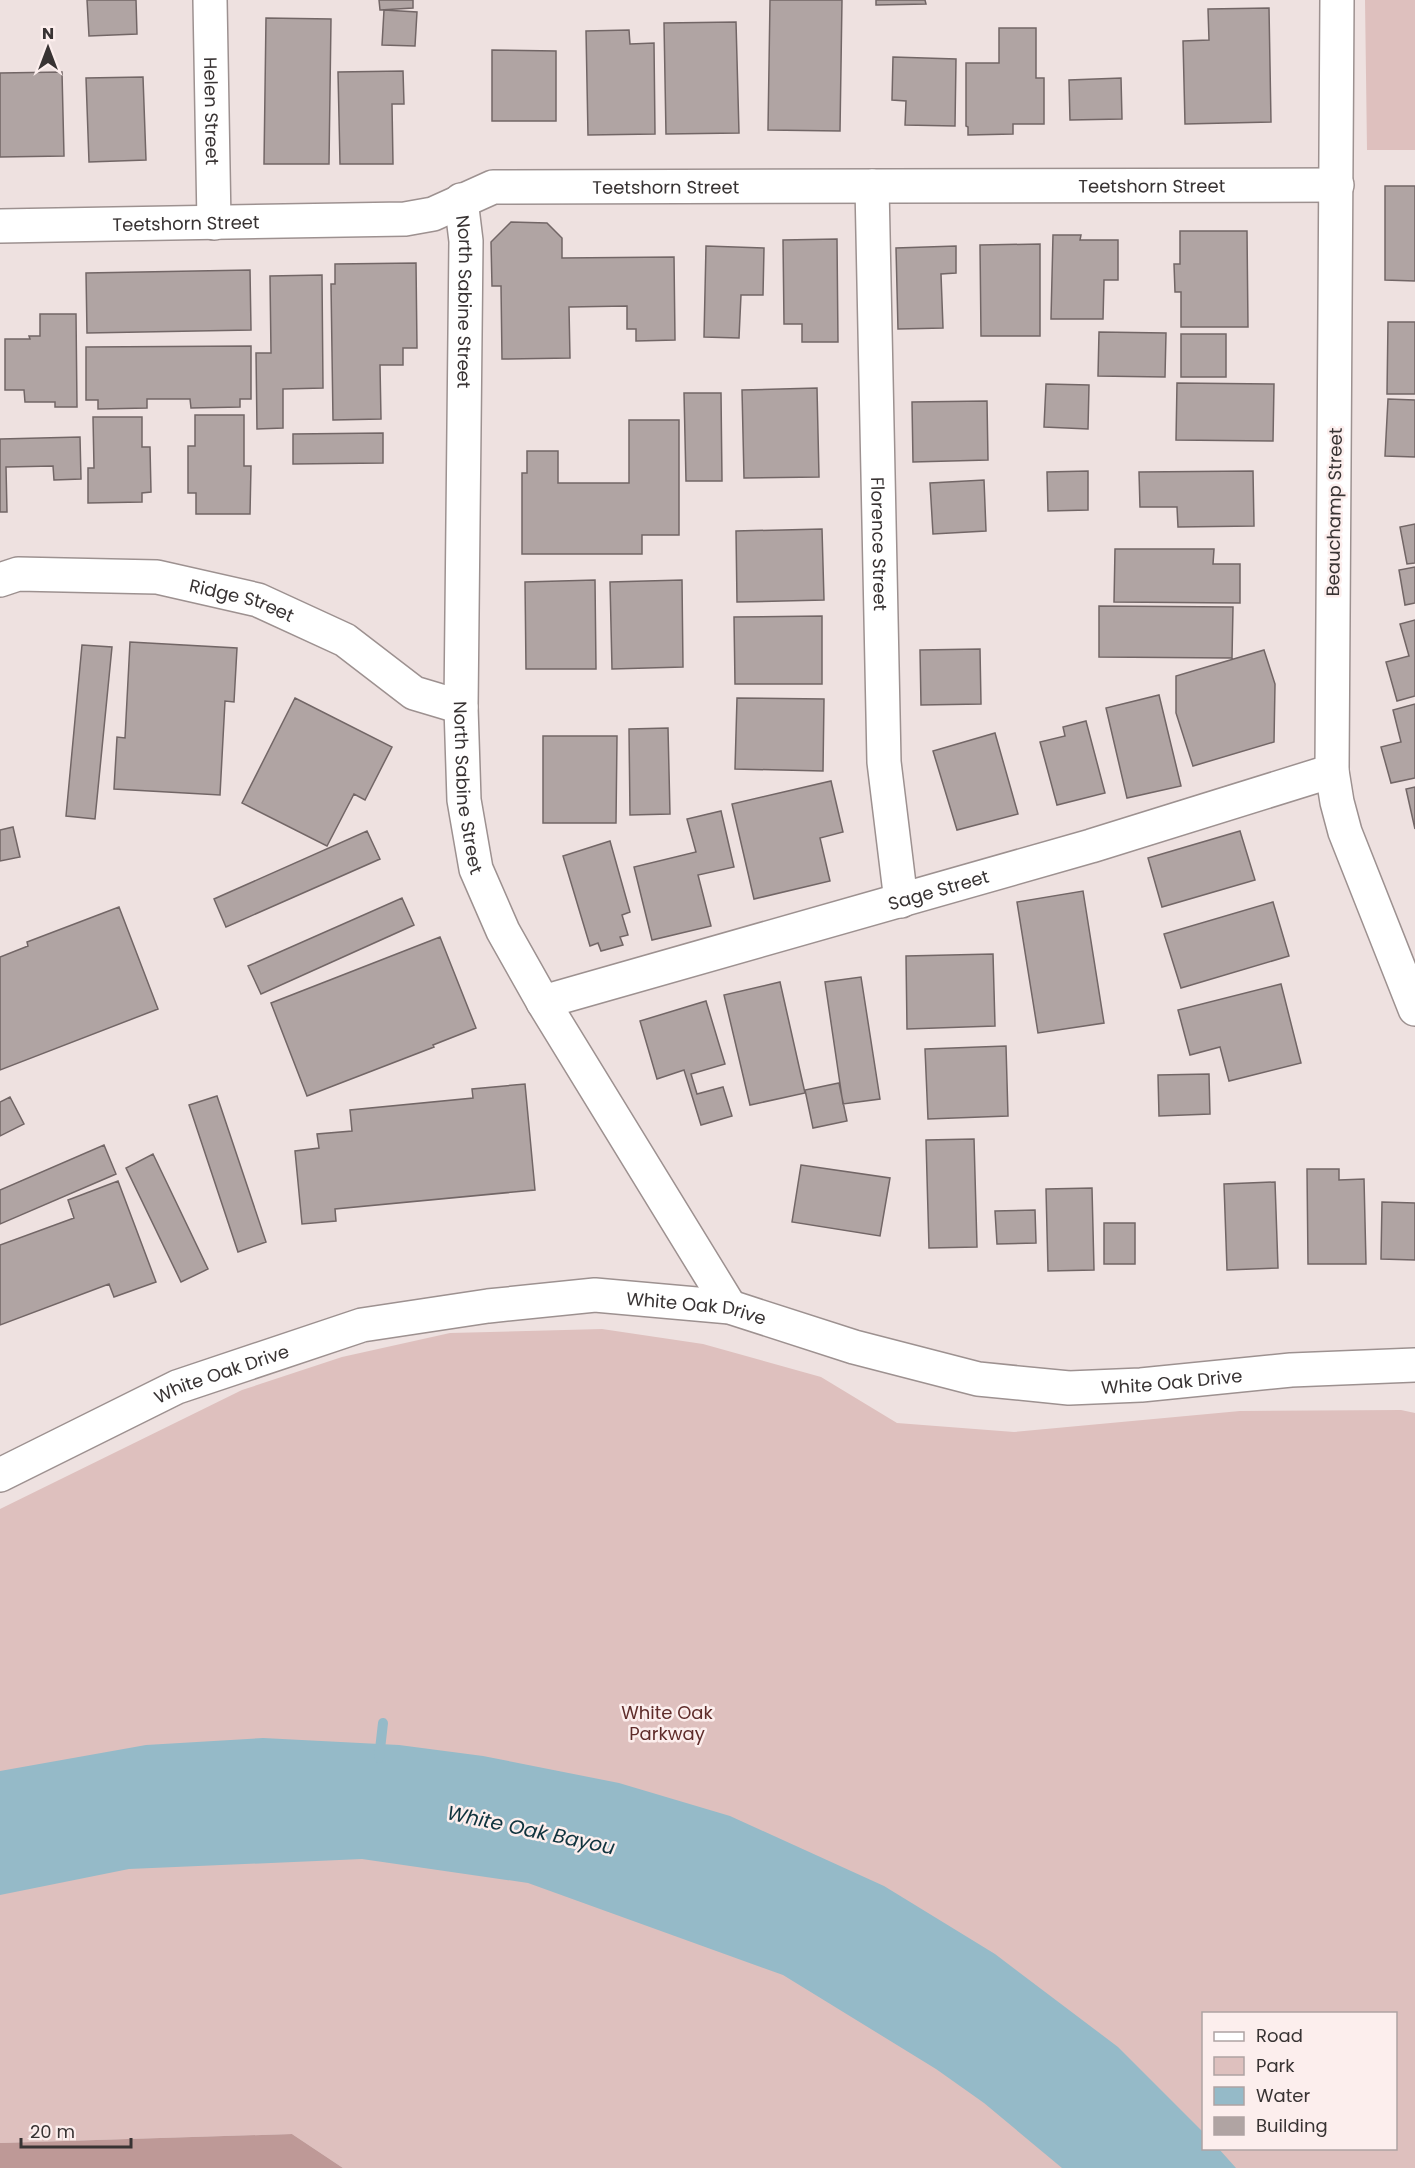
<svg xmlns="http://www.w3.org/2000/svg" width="1415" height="2168" font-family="Poppins,sans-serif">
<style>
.green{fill:#dec0be;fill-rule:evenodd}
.forest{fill:#be9997}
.water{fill:#95bac8}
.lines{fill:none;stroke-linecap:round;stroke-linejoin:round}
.stream{stroke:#95bac8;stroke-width:10}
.building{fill:#b0a4a3;stroke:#726666;stroke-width:1.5}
.street-casing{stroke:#9d9190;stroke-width:36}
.secondary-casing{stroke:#9d9190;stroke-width:36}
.street{stroke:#fff;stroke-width:33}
.secondary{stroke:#fff;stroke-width:33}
.labels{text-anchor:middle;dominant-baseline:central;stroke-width:5;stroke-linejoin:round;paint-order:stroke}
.street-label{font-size:18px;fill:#383333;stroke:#fceeed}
.park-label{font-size:18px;fill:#5f2c2a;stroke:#fceeed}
.water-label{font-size:20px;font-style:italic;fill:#0f333e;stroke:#fceeed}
</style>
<rect width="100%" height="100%" fill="#eee1e0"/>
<path class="green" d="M 1365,0 L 1415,0 L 1415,150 L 1367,150 Z
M 602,1329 L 703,1344 L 821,1377 L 897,1423 L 1014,1432 L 1240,1411 L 1401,1410 L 1415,1413 L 1415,2168 L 343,2168 L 292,2134 L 0,2143 L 0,1509 L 242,1390 L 342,1357 L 450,1333 ZM 1204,2014 L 1396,2014 L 1396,2148 L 1204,2148 Z"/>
<path class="forest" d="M 292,2134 L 343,2168 L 0,2168 L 0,2143 Z"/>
<path class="water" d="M 263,1738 L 399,1745 L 483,1756 L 619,1783 L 730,1816 L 884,1886 L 995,1954 L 1118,2047 L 1203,2132 L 1204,2148 L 1219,2149 L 1236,2168 L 1062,2168 L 984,2103 L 936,2069 L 783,1975 L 528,1883 L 362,1859 L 129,1869 L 0,1895 L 0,1771 L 146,1745 Z"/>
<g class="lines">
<path class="stream" d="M 379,1758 L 383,1723"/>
</g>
<path class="building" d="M 87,0 L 136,0 L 137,34 L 89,36 Z
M 379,0 L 413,0 L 413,8 L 380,10 Z
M 770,0 L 842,0 L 840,131 L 768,130 Z
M 876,0 L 925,0 L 926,4 L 876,5 Z
M 1269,8 L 1271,122 L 1185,124 L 1183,41 L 1209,40 L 1208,9 Z
M 384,10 L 417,12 L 415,46 L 382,45 Z
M 266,18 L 331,19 L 329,164 L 264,164 Z
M 736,22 L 739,133 L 666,134 L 664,23 Z
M 999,28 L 1036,28 L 1036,78 L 1044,78 L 1044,124 L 1013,124 L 1013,134 L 968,135 L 968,127 L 966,126 L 966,63 L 999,63 Z
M 629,30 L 630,44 L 654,43 L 655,134 L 588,135 L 586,31 Z
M 492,50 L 556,51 L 556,121 L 492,121 Z
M 893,57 L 956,59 L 955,126 L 905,125 L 906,101 L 892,100 Z
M 403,71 L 404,104 L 392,104 L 393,164 L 340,164 L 338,72 Z
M 62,72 L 64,156 L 0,157 L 0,73 Z
M 143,77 L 146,160 L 89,162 L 86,78 Z
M 1121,78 L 1122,119 L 1070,120 L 1069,80 Z
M 1385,186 L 1415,186 L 1415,281 L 1385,280 Z
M 511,222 L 547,223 L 562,238 L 562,258 L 674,257 L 675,340 L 636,341 L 636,329 L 627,329 L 627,306 L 569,307 L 570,358 L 502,359 L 501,286 L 492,286 L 491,242 Z
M 1180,231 L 1247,231 L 1248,327 L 1181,327 L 1181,292 L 1175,292 L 1174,264 L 1180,264 Z
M 1053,235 L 1081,235 L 1080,240 L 1118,240 L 1118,280 L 1104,280 L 1103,319 L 1051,319 Z
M 837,239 L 838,342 L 802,342 L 802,324 L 784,324 L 783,240 Z
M 1040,244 L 1040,336 L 981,336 L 980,245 Z
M 706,246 L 764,248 L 763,295 L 741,295 L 739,338 L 704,337 Z
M 956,246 L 956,273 L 941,274 L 943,328 L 898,329 L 896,248 Z
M 416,263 L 417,348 L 403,348 L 403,365 L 380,365 L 381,419 L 333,420 L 331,284 L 335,284 L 335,264 Z
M 250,270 L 251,330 L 87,333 L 86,273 Z
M 322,275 L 323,388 L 283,389 L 283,428 L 257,429 L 256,353 L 271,353 L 270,276 Z
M 40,314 L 76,314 L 77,407 L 55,407 L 55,402 L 25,402 L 24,390 L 5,390 L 5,339 L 30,339 L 29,336 L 40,336 Z
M 1388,322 L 1415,322 L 1415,394 L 1387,394 Z
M 1099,332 L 1166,333 L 1165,377 L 1098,376 Z
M 1181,334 L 1226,334 L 1226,377 L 1181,377 Z
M 251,346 L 251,399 L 240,399 L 240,407 L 191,408 L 190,399 L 147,399 L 147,408 L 98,409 L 98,400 L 86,400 L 86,347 Z
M 1177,383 L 1274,384 L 1273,441 L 1176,440 Z
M 1046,384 L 1089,385 L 1088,429 L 1044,427 Z
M 817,388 L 819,477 L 744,478 L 742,390 Z
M 684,393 L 721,393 L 722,481 L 686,481 Z
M 1388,399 L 1415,400 L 1415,457 L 1385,456 Z
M 987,401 L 988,460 L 913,462 L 912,402 Z
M 195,415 L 244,415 L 244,466 L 251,466 L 250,514 L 196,514 L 196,493 L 188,493 L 188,446 L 195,446 Z
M 93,417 L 142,417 L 142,447 L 150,447 L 151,492 L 142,493 L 142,502 L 88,503 L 88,468 L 94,468 Z
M 629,420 L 679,420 L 679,535 L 642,535 L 642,554 L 522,554 L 522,473 L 527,473 L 527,451 L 558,451 L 558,483 L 629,483 Z
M 383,433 L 383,463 L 293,464 L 293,434 Z
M 80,437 L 81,479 L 54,480 L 53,466 L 6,467 L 7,512 L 0,512 L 0,439 Z
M 1088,471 L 1088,510 L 1048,511 L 1047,472 Z
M 1253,471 L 1254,526 L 1178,527 L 1177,507 L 1140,507 L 1139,472 Z
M 984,480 L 986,531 L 933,534 L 930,483 Z
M 1415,524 L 1415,563 L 1407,564 L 1400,527 Z
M 822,529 L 824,600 L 737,602 L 736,531 Z
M 1115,549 L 1214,549 L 1213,564 L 1240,564 L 1240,603 L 1114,602 Z
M 1415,567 L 1415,603 L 1405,605 L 1399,570 Z
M 595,580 L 596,669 L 526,669 L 525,582 Z
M 682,580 L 683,667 L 612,669 L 610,582 Z
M 1099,606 L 1233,607 L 1232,658 L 1099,657 Z
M 822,616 L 822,684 L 735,684 L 734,617 Z
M 1415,620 L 1415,696 L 1397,701 L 1386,662 L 1409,656 L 1400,624 Z
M 130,642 L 237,648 L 234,702 L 225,701 L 220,795 L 114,789 L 117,737 L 125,738 Z
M 82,645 L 112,647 L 95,819 L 66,816 Z
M 980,649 L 981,704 L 921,705 L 920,650 Z
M 1264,650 L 1275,684 L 1274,742 L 1193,766 L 1176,713 L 1176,676 Z
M 1159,695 L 1181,786 L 1127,798 L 1106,708 Z
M 295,698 L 392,747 L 365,800 L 354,794 L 327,846 L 242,803 Z
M 737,698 L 824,699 L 823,771 L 735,769 Z
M 1415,704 L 1415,778 L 1391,783 L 1381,747 L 1401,742 L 1393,710 Z
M 1086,721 L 1105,793 L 1057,805 L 1040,742 L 1065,736 L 1063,727 Z
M 668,728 L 670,814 L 630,815 L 629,729 Z
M 995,733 L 1018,814 L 957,830 L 933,751 Z
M 543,736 L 617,736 L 616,823 L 543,823 Z
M 831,781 L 843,832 L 820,838 L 830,881 L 754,899 L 732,804 Z
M 1415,787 L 1415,829 L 1406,789 Z
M 721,811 L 734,867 L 698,875 L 711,926 L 652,940 L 634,867 L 696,852 L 687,819 Z
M 13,827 L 20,857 L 0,861 L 0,830 Z
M 367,831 L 380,859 L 226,927 L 214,899 Z
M 1240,831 L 1255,880 L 1162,907 L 1148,858 Z
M 610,841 L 630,912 L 622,915 L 628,935 L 620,937 L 623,945 L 601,951 L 598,943 L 590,946 L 563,856 Z
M 1083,891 L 1104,1023 L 1038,1033 L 1017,902 Z
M 402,898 L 414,925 L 261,994 L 248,966 Z
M 1273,902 L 1289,956 L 1181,988 L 1164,934 Z
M 119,907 L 158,1009 L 0,1070 L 0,957 L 28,946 L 27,942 Z
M 440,937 L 476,1028 L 433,1045 L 434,1047 L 307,1096 L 271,1003 Z
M 993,954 L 995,1026 L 907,1029 L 906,956 Z
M 861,977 L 880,1099 L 843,1104 L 825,982 Z
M 780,982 L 805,1093 L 750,1105 L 724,995 Z
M 1281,984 L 1301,1063 L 1229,1081 L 1220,1047 L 1190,1055 L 1178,1010 Z
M 706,1001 L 725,1064 L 691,1074 L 697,1094 L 723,1087 L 732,1116 L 701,1125 L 684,1070 L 657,1079 L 640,1021 Z
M 1006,1046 L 1008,1116 L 928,1119 L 925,1049 Z
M 1209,1074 L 1210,1114 L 1159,1116 L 1158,1075 Z
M 839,1083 L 847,1121 L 813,1128 L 805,1090 Z
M 525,1084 L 535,1190 L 335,1209 L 336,1221 L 302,1224 L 295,1151 L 319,1148 L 317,1134 L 352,1131 L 350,1110 L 473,1098 L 472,1089 Z
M 217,1096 L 266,1242 L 238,1252 L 189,1105 Z
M 10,1097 L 24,1124 L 0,1136 L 0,1102 Z
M 974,1139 L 977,1247 L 929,1248 L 926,1140 Z
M 104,1145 L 116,1174 L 0,1224 L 0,1190 Z
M 153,1154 L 208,1269 L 181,1282 L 126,1168 Z
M 801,1165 L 890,1178 L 880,1236 L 792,1222 Z
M 1307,1169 L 1339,1169 L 1339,1180 L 1364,1179 L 1366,1264 L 1308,1264 Z
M 118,1181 L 156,1282 L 114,1297 L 109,1284 L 0,1325 L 0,1245 L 74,1218 L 68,1200 Z
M 1275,1182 L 1278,1268 L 1227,1270 L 1224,1184 Z
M 1092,1188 L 1094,1270 L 1048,1271 L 1046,1189 Z
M 1382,1202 L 1415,1203 L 1415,1260 L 1381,1259 Z
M 1035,1210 L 1036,1243 L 997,1244 L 995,1211 Z
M 1104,1223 L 1135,1223 L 1135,1264 L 1104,1264 Z"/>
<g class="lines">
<defs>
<g id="street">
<path id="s1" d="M 210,0 L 214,223"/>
<path id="s2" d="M 872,186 L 884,762 L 901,901"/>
<path id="s3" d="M 461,200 L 466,241 L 461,707 L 464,800 L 476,869 L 503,931 L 543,1002 L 730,1307"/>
<path id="s4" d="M 0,226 L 405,219 L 433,214 L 493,187 L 1337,185"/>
<path id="s5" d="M 0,580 L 18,574 L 157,577 L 258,600 L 345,640 L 414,693 L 461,707"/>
<path id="s6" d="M 543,1002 L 1091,846 L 1332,771"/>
</g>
<g id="secondary">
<path d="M 1337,0 L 1332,771 L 1337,802 L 1345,832 L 1415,1009"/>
<path id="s7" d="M 0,1475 L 177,1387 L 362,1325 L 488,1306 L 595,1295 L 730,1307 L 854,1347 L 978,1379 L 1069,1388 L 1141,1385 L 1291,1370 L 1415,1365"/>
</g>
</defs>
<use href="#street" class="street-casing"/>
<use href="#secondary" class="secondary-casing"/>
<use href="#street" class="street"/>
<use href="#secondary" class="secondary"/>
</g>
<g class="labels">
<g class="street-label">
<text stroke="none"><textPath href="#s1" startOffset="111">Helen Street</textPath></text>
<text stroke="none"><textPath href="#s4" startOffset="1158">Teetshorn Street</textPath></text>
<text stroke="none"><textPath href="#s4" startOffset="672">Teetshorn Street</textPath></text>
<text stroke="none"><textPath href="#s4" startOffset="186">Teetshorn Street</textPath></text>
<text stroke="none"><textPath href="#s3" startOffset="102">North Sabine Street</textPath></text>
<text transform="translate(1334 512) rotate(-89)">Beauchamp Street</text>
<text stroke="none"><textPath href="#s2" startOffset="358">Florence Street</textPath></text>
<text stroke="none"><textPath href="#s5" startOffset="246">Ridge Street</textPath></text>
<text stroke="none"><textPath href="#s3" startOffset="588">North Sabine Street</textPath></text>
<text stroke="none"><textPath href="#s6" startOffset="411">Sage Street</textPath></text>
<text stroke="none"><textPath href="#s7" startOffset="730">White Oak Drive</textPath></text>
<text stroke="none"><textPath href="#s7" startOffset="244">White Oak Drive</textPath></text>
<text stroke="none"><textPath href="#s7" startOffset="1216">White Oak Drive</textPath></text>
</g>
<g class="park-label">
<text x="667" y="1712">White Oak<tspan x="667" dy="21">Parkway</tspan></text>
</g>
<g class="water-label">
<text transform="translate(531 1830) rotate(12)">White Oak Bayou</text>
</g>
</g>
<rect x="1202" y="2012" width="195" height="138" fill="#fceeed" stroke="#aea3a3" stroke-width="1.5"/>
<rect x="1214" y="2032" width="30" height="9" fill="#ffffff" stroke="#aea3a3" stroke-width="1.5"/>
<text x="1256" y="2042" font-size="18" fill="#383333">Road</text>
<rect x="1214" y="2057" width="30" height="18" fill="#dec0be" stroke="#aea3a3" stroke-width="1.5"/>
<text x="1256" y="2072" font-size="18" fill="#383333">Park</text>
<rect x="1214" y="2087" width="30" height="18" fill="#95bac8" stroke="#aea3a3" stroke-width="1.5"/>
<text x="1256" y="2102" font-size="18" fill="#383333">Water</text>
<rect x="1214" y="2117" width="30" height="18" fill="#b0a4a3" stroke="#aea3a3" stroke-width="1.5"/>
<text x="1256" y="2132" font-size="18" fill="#383333">Building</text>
<g transform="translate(48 48)" stroke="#fceeed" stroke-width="4.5" paint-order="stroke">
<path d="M0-4.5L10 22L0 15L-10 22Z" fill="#383333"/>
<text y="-9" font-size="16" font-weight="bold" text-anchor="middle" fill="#383333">N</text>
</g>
<path d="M21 2138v9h110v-9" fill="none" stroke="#383333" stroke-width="3"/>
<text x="30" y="2138" font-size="18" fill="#383333" stroke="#fceeed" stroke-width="4.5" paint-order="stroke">20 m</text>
</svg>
